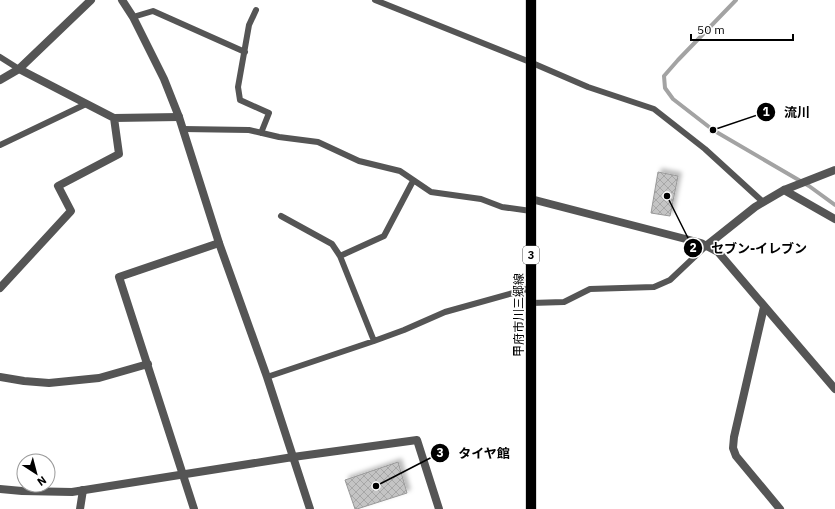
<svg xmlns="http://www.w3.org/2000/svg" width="835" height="509" font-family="'IBM Plex Sans','Noto Sans JP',sans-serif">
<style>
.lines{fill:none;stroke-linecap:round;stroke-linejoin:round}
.stream{stroke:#a3a3a3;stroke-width:4}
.building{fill:url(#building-cross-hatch);stroke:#999;filter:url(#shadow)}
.primary-casing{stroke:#dbdbdb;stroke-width:12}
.service{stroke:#555;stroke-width:6}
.minor{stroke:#555;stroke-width:8}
.tertiary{stroke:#555;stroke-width:8}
.primary{stroke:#000;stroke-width:10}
.labels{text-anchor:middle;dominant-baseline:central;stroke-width:3;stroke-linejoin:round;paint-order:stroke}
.shield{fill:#fff;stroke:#4c4c4c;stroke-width:1}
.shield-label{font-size:11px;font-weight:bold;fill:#000}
.street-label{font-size:12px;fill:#000;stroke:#fff}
.leader{fill:none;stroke:#000;stroke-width:1.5}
.callout-dot{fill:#000;stroke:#fff;stroke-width:1.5}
.mark-label{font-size:12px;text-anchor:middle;font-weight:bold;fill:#fff}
.callout-label{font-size:13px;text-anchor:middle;font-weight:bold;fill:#000;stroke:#fff;stroke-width:3;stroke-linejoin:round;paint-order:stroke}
</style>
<defs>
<pattern id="building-cross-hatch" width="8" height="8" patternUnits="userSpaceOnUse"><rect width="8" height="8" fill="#c4c4c4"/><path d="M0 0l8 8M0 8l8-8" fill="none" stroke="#a7a7a7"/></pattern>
<filter id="shadow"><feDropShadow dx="3.5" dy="-3.5" stdDeviation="2" flood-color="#0004"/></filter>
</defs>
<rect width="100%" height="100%" fill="#fff"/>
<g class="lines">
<path class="stream" d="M 736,0 L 678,60 L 664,76 L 665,88 L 673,99 L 713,130 L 809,186 L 835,205"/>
</g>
<path class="building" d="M 658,172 L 678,176 L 670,216 L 651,213 Z
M 398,462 L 407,493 L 357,509 L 355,509 L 345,480 Z"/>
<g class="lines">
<defs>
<path id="primary" d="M 531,0 L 531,509"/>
</defs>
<use href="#primary" class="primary-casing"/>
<path class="service" d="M 375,0 L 530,62 L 588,87 L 654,109 L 705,149 L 763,202
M 256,10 L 249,25 L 238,87 L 240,100 L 269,113 L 261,133
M 133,17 L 153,11 L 245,52
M 0,57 L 19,69
M 183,129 L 249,130 L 279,137 L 318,142 L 359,161 L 400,171 L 431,192 L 481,199 L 502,207 L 531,211
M 0,145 L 86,104
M 281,216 L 332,244 L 340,256 L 374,341
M 340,256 L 384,236 L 413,181
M 531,303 L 564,302 L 590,289 L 654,287 L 670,280 L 706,246
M 267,377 L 374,341 L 404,330 L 445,312 L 531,288"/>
<path class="minor" d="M 19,69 L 114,118 L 179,117
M 0,80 L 19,69 L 91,0
M 784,190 L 835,219
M 706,246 L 755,207 L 784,190 L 835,170
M 0,288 L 71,211 L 58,186 L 119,154 L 114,118
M 764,307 L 734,437 L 733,448 L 736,456 L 780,509
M 0,377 L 24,381 L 49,383 L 99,378 L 148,364
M 293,457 L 417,440 L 439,509
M 80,509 L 83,490
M 194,509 L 119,277 L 219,243"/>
<path class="tertiary" d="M 122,0 L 133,17 L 164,79 L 179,117 L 219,243 L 267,377 L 310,509
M 531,199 L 701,243 L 718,252 L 835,389
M 0,489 L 22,491 L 72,492 L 293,457"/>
<use href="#primary" class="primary"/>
</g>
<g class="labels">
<rect class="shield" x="523" y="246" width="16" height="18" rx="3"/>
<g class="shield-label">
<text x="531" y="255">3</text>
</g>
<g class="street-label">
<text transform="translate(518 315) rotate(-90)">甲府市川三郷線</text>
</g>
</g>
<path class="leader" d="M713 130L766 112M667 196L693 248M376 486L440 453"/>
<g class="callout-dot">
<circle cx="713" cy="130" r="4"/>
<circle cx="667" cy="196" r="4"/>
<circle cx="376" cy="486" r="4"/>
<circle cx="766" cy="112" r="10"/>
<circle cx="693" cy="248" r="10"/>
<circle cx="440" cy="453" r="10"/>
</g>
<g class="mark-label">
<text x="766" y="116">1</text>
<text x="693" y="252">2</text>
<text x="440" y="457">3</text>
</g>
<g class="callout-label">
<text x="797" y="117">流川</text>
<text x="759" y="253">セブン-イレブン</text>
<text x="484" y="458">タイヤ館</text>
</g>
<g transform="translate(36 473) rotate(144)"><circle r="19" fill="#ffffff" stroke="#999999"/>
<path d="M0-3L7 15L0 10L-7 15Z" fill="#000000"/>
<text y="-6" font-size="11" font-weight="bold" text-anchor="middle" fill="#000000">N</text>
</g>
<path d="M691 34v6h102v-6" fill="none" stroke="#000000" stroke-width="2"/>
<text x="697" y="34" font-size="12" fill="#000000" stroke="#ffffff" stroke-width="3" paint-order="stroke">50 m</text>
</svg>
